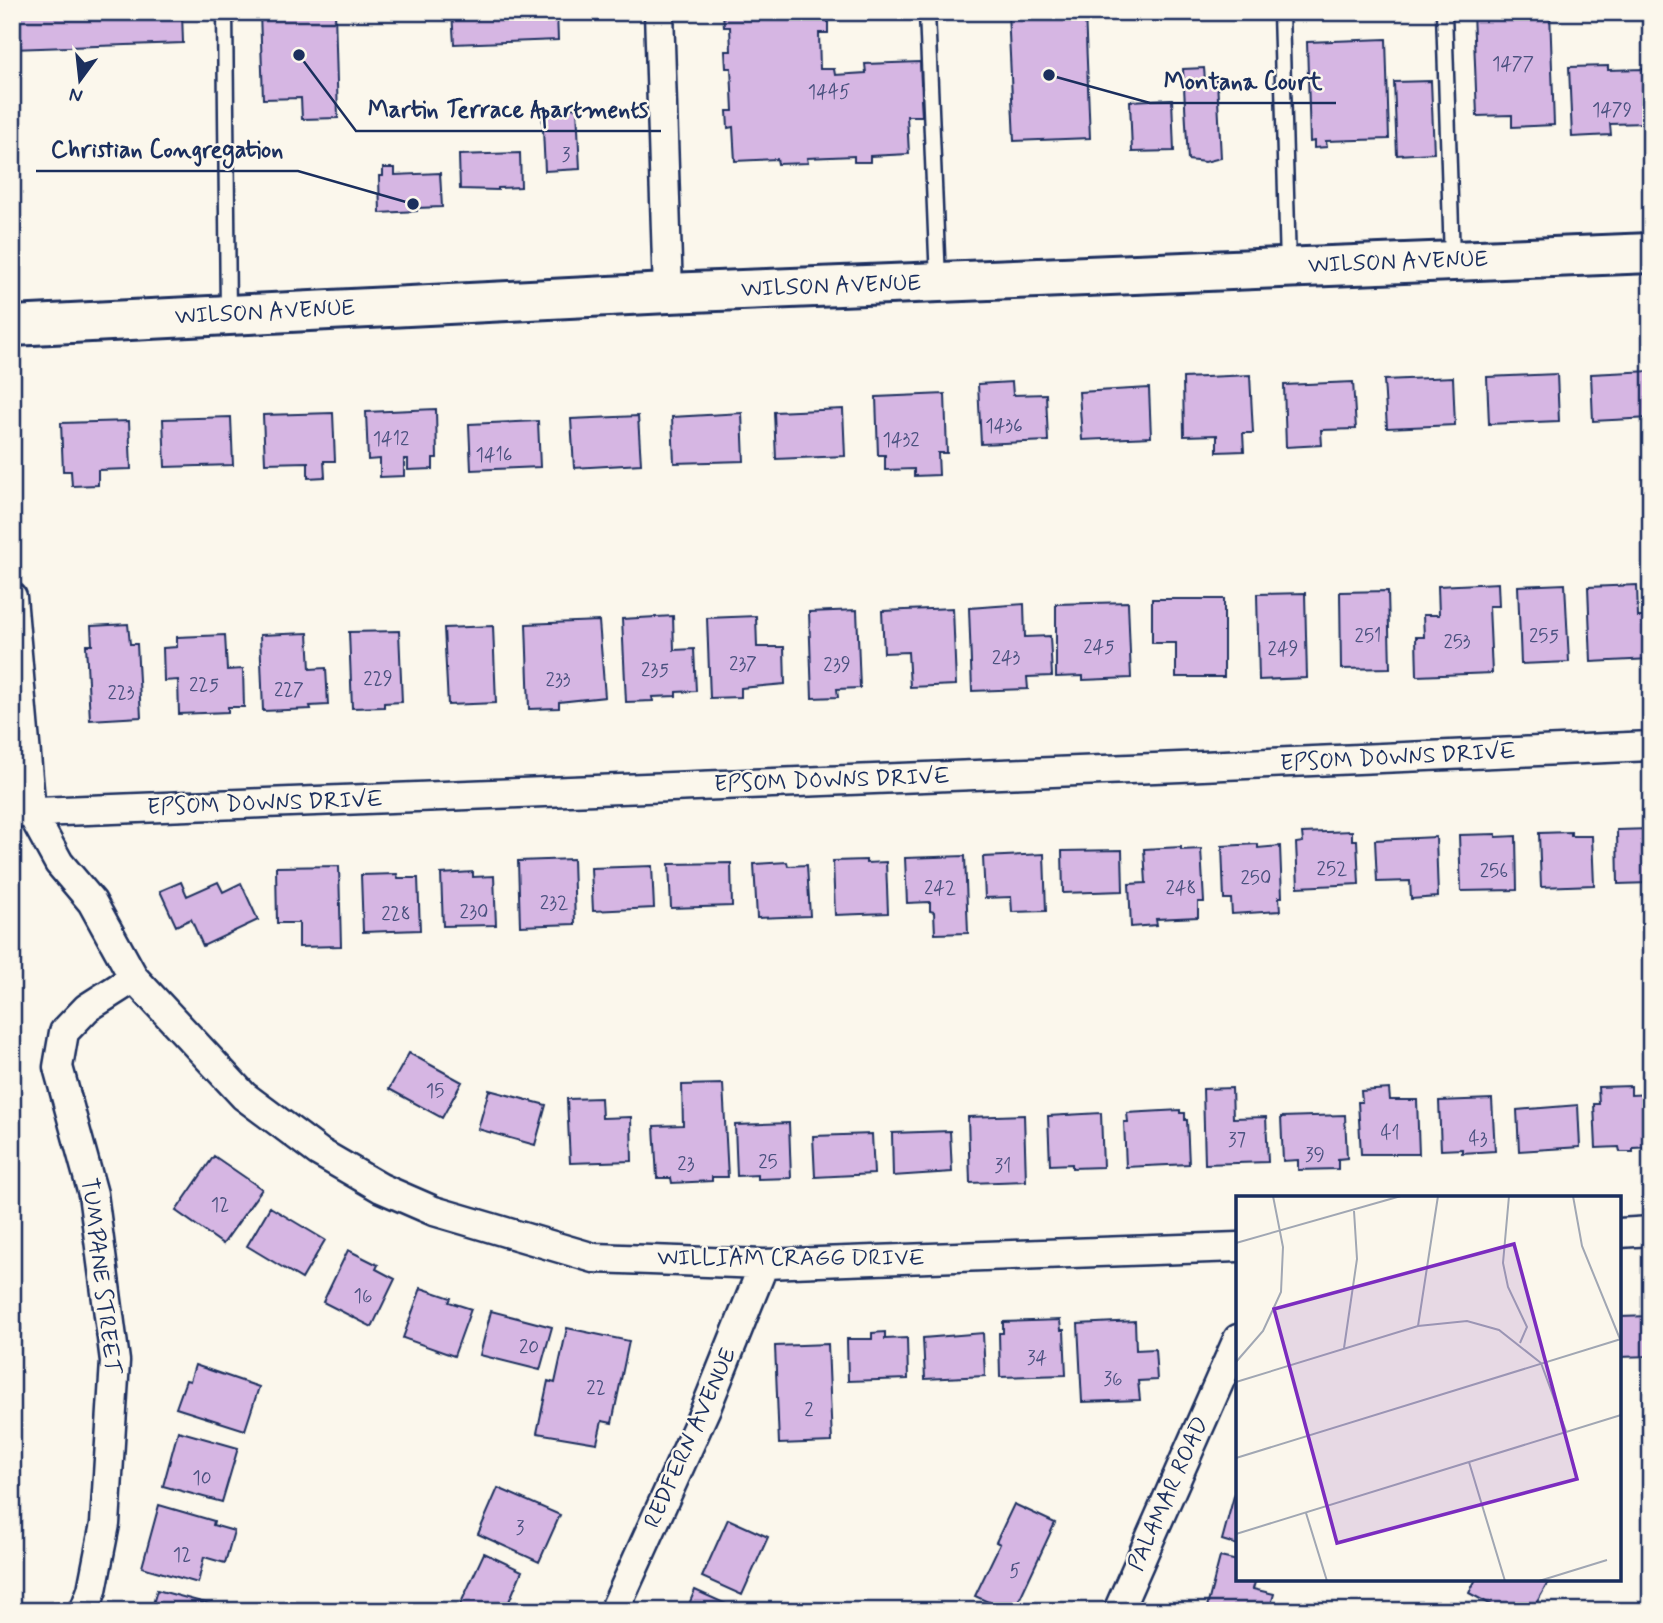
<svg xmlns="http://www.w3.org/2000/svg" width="1663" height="1623" font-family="Mynerve,sans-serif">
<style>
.building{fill:#d6b6e3;stroke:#1b2f5e;stroke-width:2}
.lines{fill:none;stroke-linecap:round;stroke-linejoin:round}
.service-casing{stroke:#1b2f5e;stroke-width:19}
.minor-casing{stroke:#1b2f5e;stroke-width:33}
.secondary-casing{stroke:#1b2f5e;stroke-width:44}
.service{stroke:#fbf7ec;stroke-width:14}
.minor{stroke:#fbf7ec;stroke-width:28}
.secondary{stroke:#fbf7ec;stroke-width:38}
.labels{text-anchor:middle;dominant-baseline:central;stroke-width:5;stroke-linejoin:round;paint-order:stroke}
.number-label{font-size:19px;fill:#4a517f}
.street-label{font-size:23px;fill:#1b2f5e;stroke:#fbf7ec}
.inset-road{fill:none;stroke:#a1a7b3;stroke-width:2}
.view{fill:#7b2cbf;fill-opacity:0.15;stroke:#7b2cbf;stroke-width:3.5}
.inset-edge{fill:none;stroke:#1b2f5e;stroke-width:3.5}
.leader{fill:none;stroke:#1b2f5e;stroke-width:2.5}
.callout-dot{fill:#1b2f5e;stroke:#fbf7ec;stroke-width:2.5}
.callout-label{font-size:24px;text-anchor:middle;font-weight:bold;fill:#1b2f5e;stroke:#fbf7ec;stroke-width:5;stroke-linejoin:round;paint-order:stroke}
</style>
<rect width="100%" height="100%" fill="#fbf7ec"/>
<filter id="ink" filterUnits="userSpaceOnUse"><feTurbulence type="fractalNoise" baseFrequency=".0143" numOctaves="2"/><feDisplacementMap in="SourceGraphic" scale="14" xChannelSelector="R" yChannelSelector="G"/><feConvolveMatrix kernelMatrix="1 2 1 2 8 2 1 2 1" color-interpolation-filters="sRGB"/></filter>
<g filter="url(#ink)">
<path class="building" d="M 12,12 L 182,12 L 183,43 L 12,49 Z
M 260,12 L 335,12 L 338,118 L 302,119 L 301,98 L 263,99 Z
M 452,12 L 557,12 L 558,40 L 454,44 Z
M 723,12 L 834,12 L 828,12 L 828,33 L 819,33 L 820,69 L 834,69 L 835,75 L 866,73 L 865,64 L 920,62 L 921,84 L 926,84 L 927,100 L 921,100 L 922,116 L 907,116 L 909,154 L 870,156 L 870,162 L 854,162 L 854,156 L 807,158 L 808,163 L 778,164 L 777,159 L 735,161 L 733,127 L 728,128 L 727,111 L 733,111 L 731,68 L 726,68 L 725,51 L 731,51 L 730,27 L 724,27 Z
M 1008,12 L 1085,12 L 1090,138 L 1014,141 Z
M 1473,12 L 1550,12 L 1554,125 L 1512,127 L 1512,115 L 1477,116 Z
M 1386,39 L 1389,139 L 1326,141 L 1327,147 L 1314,148 L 1314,141 L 1310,142 L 1307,42 Z
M 1608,66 L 1608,70 L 1644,69 L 1646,123 L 1610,124 L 1611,135 L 1572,137 L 1569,67 Z
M 1204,68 L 1205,80 L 1217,80 L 1221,158 L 1205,162 L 1188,160 L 1183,69 Z
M 1431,81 L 1434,153 L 1397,155 L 1394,82 Z
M 1172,99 L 1174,151 L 1132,152 L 1130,101 Z
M 577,108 L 580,169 L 545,171 L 542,109 Z
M 520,153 L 521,187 L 498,188 L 498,190 L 460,189 L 459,155 Z
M 383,168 L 395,168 L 395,175 L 440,173 L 442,207 L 417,208 L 417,211 L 380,213 L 379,176 L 383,176 Z
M 1651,371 L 1651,418 L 1593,421 L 1591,374 Z
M 1557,374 L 1559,421 L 1489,424 L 1487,377 Z
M 1250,375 L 1253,433 L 1243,433 L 1244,451 L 1217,452 L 1217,435 L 1184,436 L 1183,378 Z
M 1453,377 L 1455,425 L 1387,428 L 1384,380 Z
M 1012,382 L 1013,395 L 1046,394 L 1048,441 L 981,444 L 978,384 Z
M 1353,382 L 1356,429 L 1321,430 L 1322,445 L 1286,447 L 1284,385 Z
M 1149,388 L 1151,437 L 1082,440 L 1079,392 Z
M 945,394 L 947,453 L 938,453 L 939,475 L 914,476 L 914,469 L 885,470 L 885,455 L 878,455 L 876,397 Z
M 436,409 L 437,458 L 433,458 L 433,469 L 408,470 L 408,459 L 404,459 L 404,476 L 380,477 L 380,459 L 368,460 L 366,412 Z
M 843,409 L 845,456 L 776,459 L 774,412 Z
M 333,413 L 335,461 L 324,461 L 325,477 L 308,478 L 308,462 L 265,463 L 263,415 Z
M 742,413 L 744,461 L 674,463 L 672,417 Z
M 638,416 L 641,464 L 574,468 L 571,419 Z
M 231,417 L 233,465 L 165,467 L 163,419 Z
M 129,421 L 131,469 L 98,470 L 98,485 L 72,486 L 71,471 L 63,471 L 61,423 Z
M 538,421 L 540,467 L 471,470 L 469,424 Z
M 1498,583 L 1499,606 L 1489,606 L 1492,673 L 1417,676 L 1416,637 L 1424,637 L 1423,615 L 1439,615 L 1438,586 Z
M 1565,584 L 1569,662 L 1521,664 L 1518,586 Z
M 1637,585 L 1638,617 L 1651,617 L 1651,659 L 1591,662 L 1588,587 Z
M 1388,591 L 1390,668 L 1341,669 L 1340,592 Z
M 1305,593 L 1307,678 L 1259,680 L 1257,594 Z
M 1152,599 L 1224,599 L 1224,677 L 1176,677 L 1176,643 L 1152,643 Z
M 1128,602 L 1131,678 L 1083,680 L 1083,676 L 1056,677 L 1056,604 Z
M 1024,604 L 1025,637 L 1050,636 L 1052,676 L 1027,677 L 1028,689 L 972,691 L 969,608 Z
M 953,608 L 956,685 L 910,687 L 908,652 L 884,653 L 882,611 Z
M 857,610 L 860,688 L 837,689 L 838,697 L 812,698 L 809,612 Z
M 673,616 L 674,650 L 694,649 L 696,691 L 676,692 L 676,696 L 652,697 L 653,701 L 626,702 L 622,619 Z
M 756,616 L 757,647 L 784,647 L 785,684 L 741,688 L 741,697 L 710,698 L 707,618 Z
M 599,621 L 605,697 L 559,702 L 559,708 L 529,709 L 526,624 Z
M 128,624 L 130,644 L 137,644 L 141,717 L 90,720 L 86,645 L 92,645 L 91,626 Z
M 493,626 L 496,703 L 448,705 L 444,628 Z
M 399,631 L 402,702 L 384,703 L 384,707 L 352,708 L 349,632 Z
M 308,633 L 310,669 L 326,668 L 328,705 L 310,706 L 311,709 L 263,711 L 260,635 Z
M 225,635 L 227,670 L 243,669 L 244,707 L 228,707 L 228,712 L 179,714 L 178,680 L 164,681 L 163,648 L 177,647 L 177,637 Z
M 1650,829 L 1651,883 L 1618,884 L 1617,830 Z
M 1352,831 L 1352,840 L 1357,840 L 1359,884 L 1298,887 L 1296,843 L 1303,842 L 1302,833 Z
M 1571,832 L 1571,836 L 1592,836 L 1594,885 L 1541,887 L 1539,833 Z
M 1496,834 L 1496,837 L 1516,836 L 1517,890 L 1461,891 L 1459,835 Z
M 1436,837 L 1438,897 L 1411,899 L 1410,881 L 1377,882 L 1375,840 Z
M 1258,844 L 1258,848 L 1280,846 L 1282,897 L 1279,897 L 1280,911 L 1232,914 L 1231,899 L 1224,899 L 1222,846 Z
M 1181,847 L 1181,850 L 1201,849 L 1204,902 L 1198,902 L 1198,917 L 1156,919 L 1157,925 L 1131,927 L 1129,884 L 1146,883 L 1144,849 Z
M 1122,850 L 1123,891 L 1063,893 L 1062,851 Z
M 1044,854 L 1046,911 L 1012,912 L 1011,897 L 985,898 L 983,857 Z
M 965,856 L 968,933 L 935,934 L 934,912 L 930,911 L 930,902 L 907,903 L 905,858 Z
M 573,859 L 575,924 L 520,926 L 518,861 Z
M 866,860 L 866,863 L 886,862 L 888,913 L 835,915 L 833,861 Z
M 787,862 L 788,866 L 807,865 L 810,916 L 757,918 L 754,864 Z
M 731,863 L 732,906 L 671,908 L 669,864 Z
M 339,866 L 341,946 L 299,947 L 299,923 L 277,923 L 276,867 Z
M 652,866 L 654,908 L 593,911 L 591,868 Z
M 473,872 L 473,877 L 494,876 L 496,925 L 443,926 L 441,874 Z
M 397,874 L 398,878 L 418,878 L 420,930 L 363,932 L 361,875 Z
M 181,882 L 187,896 L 218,882 L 223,892 L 241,883 L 258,920 L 203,946 L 191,919 L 176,926 L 160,891 Z
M 409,1053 L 462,1082 L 442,1118 L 389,1089 Z
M 723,1084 L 728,1177 L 712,1177 L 712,1181 L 672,1183 L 671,1178 L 657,1178 L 654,1126 L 683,1125 L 682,1085 Z
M 1631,1086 L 1631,1095 L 1651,1094 L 1651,1147 L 1633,1148 L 1633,1152 L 1620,1152 L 1619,1147 L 1596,1148 L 1594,1104 L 1599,1104 L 1598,1087 Z
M 1232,1088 L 1233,1118 L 1266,1117 L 1268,1162 L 1205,1164 L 1203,1089 Z
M 1389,1089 L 1390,1100 L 1417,1100 L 1419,1154 L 1361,1154 L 1358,1102 L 1362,1102 L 1361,1091 Z
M 489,1090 L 546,1105 L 535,1145 L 478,1129 Z
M 601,1098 L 602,1118 L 631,1117 L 632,1161 L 570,1163 L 567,1099 Z
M 1492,1099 L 1495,1151 L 1462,1153 L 1462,1149 L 1441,1150 L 1439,1101 Z
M 1578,1105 L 1580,1147 L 1519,1151 L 1517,1110 Z
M 1180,1110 L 1180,1113 L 1185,1113 L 1185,1120 L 1187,1120 L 1189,1164 L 1126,1167 L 1124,1122 L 1128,1122 L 1127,1113 Z
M 1101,1113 L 1103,1167 L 1072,1168 L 1072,1164 L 1050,1165 L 1048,1116 Z
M 1024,1115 L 1026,1181 L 970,1183 L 968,1117 Z
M 1345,1115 L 1347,1158 L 1338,1159 L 1338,1169 L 1298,1170 L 1298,1160 L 1283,1161 L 1281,1117 Z
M 789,1123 L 791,1178 L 758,1179 L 758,1175 L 737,1176 L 735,1125 Z
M 950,1131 L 952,1172 L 893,1176 L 892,1133 Z
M 872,1134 L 874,1174 L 815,1177 L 813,1136 Z
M 214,1156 L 262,1189 L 223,1244 L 176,1211 Z
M 270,1207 L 325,1240 L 302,1279 L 247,1246 Z
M 348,1250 L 378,1265 L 376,1269 L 395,1279 L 372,1327 L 323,1302 Z
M 12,1280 L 15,1280 L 21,1329 L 12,1330 Z
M 421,1288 L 451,1298 L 449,1302 L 471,1309 L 454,1356 L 403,1338 Z
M 491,1311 L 552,1327 L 540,1370 L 480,1355 Z
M 1651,1316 L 1651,1356 L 1619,1357 L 1619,1317 Z
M 1060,1320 L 1061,1330 L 1064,1330 L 1066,1375 L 1000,1377 L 999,1333 L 1003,1333 L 1003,1322 Z
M 1135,1321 L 1136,1350 L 1155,1349 L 1157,1380 L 1138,1381 L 1140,1400 L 1082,1402 L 1078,1324 Z
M 567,1328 L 629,1341 L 612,1423 L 602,1421 L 597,1443 L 537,1433 L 548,1381 L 555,1383 Z
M 885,1332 L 885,1339 L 907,1338 L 908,1379 L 848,1381 L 847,1339 L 872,1339 L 872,1333 Z
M 983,1333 L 985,1376 L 925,1379 L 923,1338 Z
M 828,1344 L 832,1442 L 779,1444 L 775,1346 Z
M 195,1365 L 259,1387 L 245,1430 L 176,1408 L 186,1380 L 190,1381 Z
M 178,1431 L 238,1448 L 222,1502 L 163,1486 Z
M 1237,1485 L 1238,1485 L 1238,1545 L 1222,1540 Z
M 498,1488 L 560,1515 L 539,1562 L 478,1534 Z
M 1014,1504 L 1055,1523 L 1014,1611 L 1008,1611 L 975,1596 L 1000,1544 L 996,1542 Z
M 159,1505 L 214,1521 L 213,1525 L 234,1531 L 225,1563 L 204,1557 L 198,1583 L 142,1567 Z
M 728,1519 L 768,1537 L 742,1595 L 702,1577 Z
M 484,1553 L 522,1571 L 505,1611 L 467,1611 L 459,1607 Z
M 1220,1557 L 1238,1561 L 1238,1579 L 1256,1579 L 1253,1589 L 1274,1594 L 1269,1611 L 1206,1611 Z
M 1476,1579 L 1550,1579 L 1532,1611 L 1503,1611 L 1469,1593 Z
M 157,1590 L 209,1604 L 208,1609 L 216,1611 L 151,1611 Z
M 695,1590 L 733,1607 L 732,1611 L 686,1611 Z"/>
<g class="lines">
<defs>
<path id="service" d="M 225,12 L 228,313
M 927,12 L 938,281
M 1281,12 L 1288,266
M 1444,12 L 1452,259"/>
<path id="minor" d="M 659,12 L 668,293
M 12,597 L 31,812 L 59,863 L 92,902 L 134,978 L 244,1096 L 319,1152 L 381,1188 L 434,1211 L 594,1258 L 764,1264 L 1238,1247
M 12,813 L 1180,767 L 1651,746
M 1619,1233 L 1651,1231
M 84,1611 L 92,1590 L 105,1524 L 115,1361 L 93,1194 L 58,1067 L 64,1032 L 87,1008 L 134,978
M 614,1611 L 706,1408 L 764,1264
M 1118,1611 L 1238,1339"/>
<path id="secondary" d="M 12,326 L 668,293 L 1651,253"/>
</defs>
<use href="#service" class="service-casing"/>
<use href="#minor" class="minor-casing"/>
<use href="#secondary" class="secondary-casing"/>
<use href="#service" class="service"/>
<use href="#minor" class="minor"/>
<use href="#secondary" class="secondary"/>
</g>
</g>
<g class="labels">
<g class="number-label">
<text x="1513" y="64">1477</text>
<text x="829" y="92">1445</text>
<text x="1612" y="110">1479</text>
<text x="566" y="155">3</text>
<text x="1004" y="426">1436</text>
<text x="391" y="439">1412</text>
<text x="901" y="440">1432</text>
<text x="494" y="455">1416</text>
<text x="1368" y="636">251</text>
<text x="1544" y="636">255</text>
<text x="1457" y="642">253</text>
<text x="1099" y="647">245</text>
<text x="1283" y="649">249</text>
<text x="1006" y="658">243</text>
<text x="743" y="664">237</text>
<text x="837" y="665">239</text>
<text x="655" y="670">235</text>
<text x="378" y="679">229</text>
<text x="558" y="680">233</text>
<text x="204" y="685">225</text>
<text x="289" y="690">227</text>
<text x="121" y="693">223</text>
<text x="1332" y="869">252</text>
<text x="1494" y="871">256</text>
<text x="1256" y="878">250</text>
<text x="940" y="888">242</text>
<text x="1181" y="888">248</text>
<text x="554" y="903">232</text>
<text x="474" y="912">230</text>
<text x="396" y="914">228</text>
<text x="435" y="1091">15</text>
<text x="1390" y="1133">41</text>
<text x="1478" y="1139">43</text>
<text x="1237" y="1140">37</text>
<text x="1315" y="1155">39</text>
<text x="768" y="1162">25</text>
<text x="686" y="1164">23</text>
<text x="1003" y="1166">31</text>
<text x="220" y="1205">12</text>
<text x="363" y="1296">16</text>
<text x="529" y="1347">20</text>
<text x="1037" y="1358">34</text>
<text x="1113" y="1379">36</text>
<text x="596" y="1388">22</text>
<text x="809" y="1410">2</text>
<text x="202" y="1478">10</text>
<text x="520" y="1528">3</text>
<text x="182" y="1555">12</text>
<text x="1015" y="1571">5</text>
</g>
<g class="street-label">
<text transform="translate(1398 263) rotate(-2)">WILSON AVENUE</text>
<text transform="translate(831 287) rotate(-2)">WILSON AVENUE</text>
<text transform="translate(265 313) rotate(-3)">WILSON AVENUE</text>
<text transform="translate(1398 758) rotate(-3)">EPSOM DOWNS DRIVE</text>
<text transform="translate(832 781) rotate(-2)">EPSOM DOWNS DRIVE</text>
<text transform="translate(265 804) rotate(-2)">EPSOM DOWNS DRIVE</text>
<text x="791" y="1259">WILLIAM CRAGG DRIVE</text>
<text transform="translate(100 1276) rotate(83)">TUMPANE STREET</text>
<text transform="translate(691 1438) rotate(-66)">REDFERN AVENUE</text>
<text transform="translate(1169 1494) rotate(-66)">PALAMAR ROAD</text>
</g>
</g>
<g transform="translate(1236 1196)">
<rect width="385" height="385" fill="#fbf7ec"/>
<path class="inset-road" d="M 273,0 L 267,67 L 272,91 L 291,131 L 284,147M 337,0 L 346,50 L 384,143M 0,47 L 165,0M 182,130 L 202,0M 108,152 L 121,63 L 118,15M 0,166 L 27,135 L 45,96 L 47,51 L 37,0M 0,186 L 182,130 L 231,125 L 263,134 L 305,167 L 330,235M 0,262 L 385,143M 233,266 L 269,385M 70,317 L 91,385M 0,338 L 385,219M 303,385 L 371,364"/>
<path class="view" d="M 278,48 L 341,283 L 101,347 L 38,113 Z"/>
<rect width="385" height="385" class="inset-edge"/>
</g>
<path class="leader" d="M1049 75L1150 103H1336M299 55L356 131H661M413 204L298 171H36"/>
<g class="callout-dot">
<circle cx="1049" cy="75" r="7"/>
<circle cx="299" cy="55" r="7"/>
<circle cx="413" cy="204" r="7"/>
</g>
<g class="callout-label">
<text x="1243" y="89">Montana Court</text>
<text x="508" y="117">Martin Terrace Apartments</text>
<text x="167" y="157">Christian Congregation</text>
</g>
<rect width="1663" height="1623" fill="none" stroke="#fbf7ec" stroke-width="42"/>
<rect x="21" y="21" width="1621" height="1581" fill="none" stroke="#1b2f5e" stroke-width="2.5" filter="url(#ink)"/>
<g transform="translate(80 80) rotate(195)" stroke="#fbf7ec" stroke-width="5" paint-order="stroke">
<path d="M0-5L12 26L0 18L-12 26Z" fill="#1b2f5e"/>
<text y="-10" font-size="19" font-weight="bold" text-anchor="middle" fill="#1b2f5e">N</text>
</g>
</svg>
